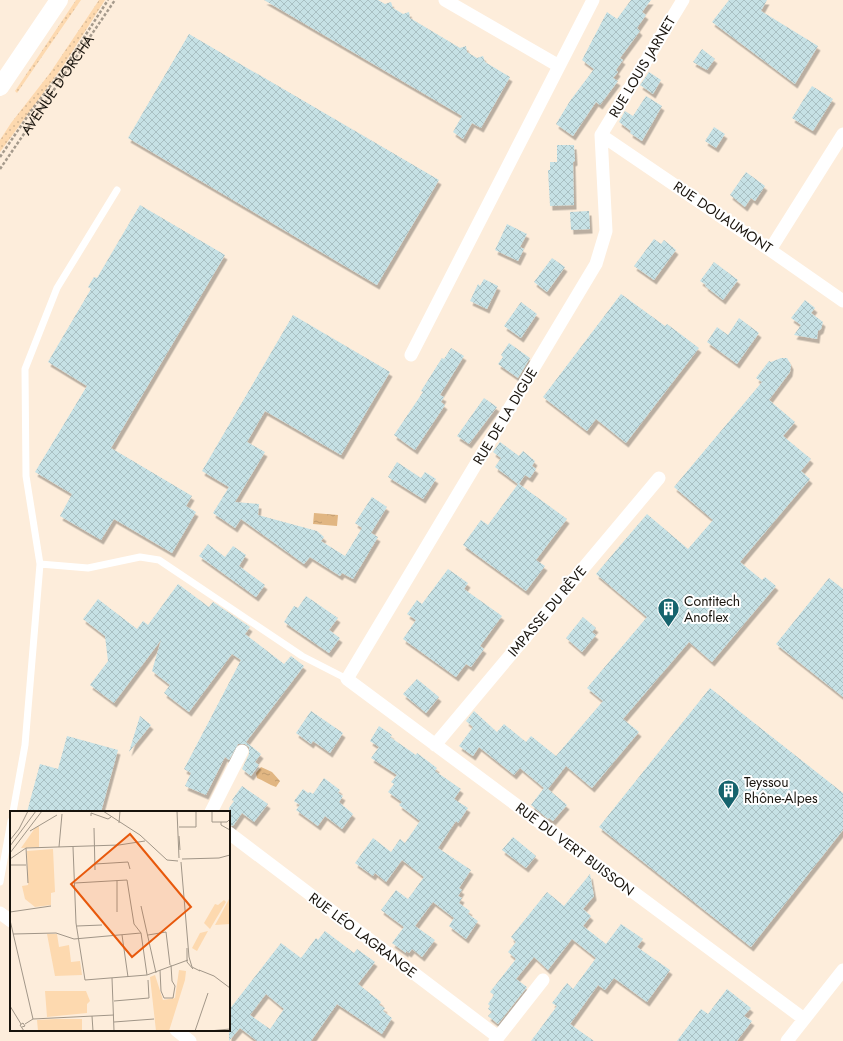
<svg xmlns="http://www.w3.org/2000/svg" width="843" height="1041" font-family="Jost,sans-serif">
<style>
.grass{fill:url(#grass-dots)}
.water{fill:url(#water-ripples)}
.building{fill:url(#building-cross-hatch);fill-rule:evenodd;filter:url(#shadow)}
.lines{fill:none;stroke-linecap:round;stroke-linejoin:round}
.path{stroke:#a59a8c;stroke-width:2.5;stroke-dasharray:3 2;stroke-linecap:butt}
.service{stroke:#fff;stroke-width:7}
.minor{stroke:#fff;stroke-width:13}
.secondary{stroke:#fff;stroke-width:18}
.labels{text-anchor:middle;dominant-baseline:central;stroke-width:4;stroke-linejoin:round;paint-order:stroke}
.street-label{font-size:14px;fill:#18130c;stroke:#fff}
.poi-label{font-size:14px;fill:#18130c;stroke:#fff;text-anchor:start}
.inset-road{fill:none;stroke:#a19688;stroke-width:1}
.view{fill:#e8590c;fill-opacity:0.15;stroke:#e8590c;stroke-width:2}
.inset-edge{fill:none;stroke:#18130c;stroke-width:2}
</style>
<defs>
<pattern id="grass-dots" width="8" height="8" patternUnits="userSpaceOnUse"><rect width="8" height="8" fill="#fdd9af"/><path d="M2 2h.1M6 6h.1" fill="none" stroke="#d8b995" stroke-width="1.8" stroke-linecap="round"/></pattern>
<pattern id="water-ripples" width="26" height="14" patternUnits="userSpaceOnUse"><rect width="26" height="14" fill="#e1b682"/><path d="M2 4q2-2 4 0t4 0M15 11q2-2 4 0t4 0" fill="none" stroke="#c09c6f"/></pattern>
<pattern id="building-cross-hatch" width="8" height="8" patternUnits="userSpaceOnUse"><rect width="8" height="8" fill="#c6e1e5"/><path d="M0 0l8 8M0 8l8-8" fill="none" stroke="#a9c0c3"/></pattern>
<filter id="shadow"><feDropShadow dx="2.5" dy="4.5" stdDeviation="0" flood-color="#0004"/></filter>
</defs>
<rect width="100%" height="100%" fill="#fdeddb"/>
<path class="grass" d="M 76,0 L 81,0 L 17,93 L 15,91 Z
M 99,0 L 105,0 L 63,66 L 0,152 L 0,140 L 11,123 L 50,73 Z"/>
<path class="water" d="M 314,513 L 338,515 L 337,526 L 313,524 Z
M 261,767 L 272,772 L 280,781 L 276,787 C 269,785 263,780 257,778 L 256,773 Z"/>
<path class="building" d="M 264,0 L 378,0 L 385,4 L 391,2 L 393,8 L 403,14 L 409,12 L 410,18 L 460,48 L 466,46 L 467,52 L 477,58 L 483,56 L 485,62 L 510,77 L 481,128 L 472,123 L 463,139 L 453,132 L 462,116 Z
M 631,0 L 651,0 L 642,12 L 646,15 L 637,28 L 640,31 L 620,58 L 623,60 L 616,70 L 618,72 L 613,78 L 618,81 L 600,105 L 596,102 L 573,136 L 556,124 L 570,101 L 594,69 L 582,60 L 607,12 L 617,19 Z
M 729,0 L 767,0 L 761,11 L 818,46 L 795,84 L 712,22 Z
M 189,34 L 439,180 L 377,285 L 128,138 Z
M 702,49 L 715,59 L 707,70 L 693,62 Z
M 649,72 L 661,80 L 653,94 L 640,85 Z
M 812,86 L 833,99 L 813,131 L 792,118 Z
M 646,96 L 662,106 L 642,141 L 630,133 L 631,131 L 619,122 L 625,111 L 633,116 Z
M 714,127 L 725,134 L 716,148 L 705,141 Z
M 557,145 L 574,145 L 575,161 L 573,162 L 574,205 L 550,206 L 548,170 L 550,170 L 550,162 L 557,162 Z
M 746,172 L 765,186 L 755,201 L 751,198 L 745,207 L 730,195 Z
M 140,205 L 225,255 L 111,448 L 192,496 L 186,506 L 196,512 L 172,553 L 114,519 L 101,540 L 60,516 L 72,494 L 35,472 L 87,386 L 48,362 L 91,289 L 88,287 L 94,277 L 97,278 Z
M 589,211 L 590,229 L 571,230 L 570,212 Z
M 507,224 L 527,234 L 520,247 L 524,249 L 518,261 L 495,250 Z
M 654,239 L 661,244 L 664,240 L 676,250 L 654,280 L 634,266 Z
M 552,258 L 565,267 L 547,292 L 534,282 Z
M 714,262 L 738,280 L 723,300 L 705,286 L 706,285 L 700,281 Z
M 484,279 L 498,286 L 487,309 L 470,301 L 478,284 L 480,286 Z
M 621,294 L 665,326 L 667,324 L 699,348 L 626,443 L 596,419 L 587,431 L 543,397 Z
M 805,300 L 815,308 L 811,313 L 823,322 L 821,329 L 818,331 L 817,339 L 794,335 L 801,325 L 791,318 Z
M 521,302 L 537,314 L 521,338 L 504,326 Z
M 293,315 L 390,372 L 341,455 L 265,411 L 247,442 L 265,452 L 235,502 L 259,504 L 258,515 L 317,531 L 324,537 L 321,541 L 345,556 L 362,528 L 355,523 L 372,497 L 387,507 L 371,533 L 378,537 L 353,579 L 342,573 L 340,576 L 310,557 L 304,564 L 241,519 L 235,528 L 213,513 L 229,487 L 202,471 Z
M 739,318 L 759,333 L 737,364 L 707,342 L 717,327 L 728,335 Z
M 509,343 L 530,358 L 518,378 L 498,364 L 503,357 L 501,355 Z
M 451,348 L 464,356 L 440,395 L 444,397 L 441,402 L 445,405 L 415,450 L 394,435 L 423,392 L 421,391 L 442,358 L 444,359 Z
M 781,358 L 787,358 L 791,365 L 790,372 L 769,400 L 795,422 L 783,436 L 811,459 L 801,471 L 810,479 L 740,562 L 762,580 L 765,577 L 776,586 L 712,662 L 689,642 L 623,719 L 639,732 L 592,788 L 566,766 L 548,789 L 567,805 L 553,821 L 549,818 L 548,819 L 531,805 L 544,788 L 520,768 L 514,775 L 479,747 L 473,756 L 459,746 L 473,727 L 466,721 L 474,711 L 497,732 L 504,724 L 526,742 L 531,736 L 556,756 L 603,701 L 587,688 L 647,617 L 596,574 L 647,514 L 688,549 L 713,520 L 674,487 L 762,382 L 756,378 L 769,361 L 771,362 Z
M 484,398 L 497,407 L 469,444 L 457,436 Z
M 500,442 L 519,456 L 523,451 L 535,461 L 532,466 L 536,469 L 530,478 L 525,475 L 519,484 L 567,519 L 536,560 L 545,566 L 526,591 L 463,545 L 481,520 L 488,525 L 518,484 L 495,467 L 501,458 L 493,452 Z
M 397,462 L 421,478 L 425,472 L 436,479 L 423,499 L 388,477 Z
M 208,544 L 225,557 L 233,546 L 246,555 L 239,566 L 265,585 L 256,597 L 199,556 Z
M 448,569 L 468,583 L 464,589 L 502,616 L 480,646 L 484,649 L 471,667 L 466,664 L 456,677 L 403,639 L 416,620 L 407,614 L 417,600 L 422,604 Z
M 829,578 L 843,589 L 843,697 L 776,644 Z
M 178,584 L 209,607 L 213,602 L 250,627 L 245,634 L 284,664 L 291,656 L 304,666 L 246,742 L 261,754 L 255,762 L 259,765 L 251,776 L 242,769 L 249,754 L 249,747 L 245,744 L 238,744 L 229,760 L 225,757 L 206,795 L 185,786 L 191,773 L 184,769 L 241,660 L 232,654 L 189,712 L 164,693 L 170,685 L 152,671 L 161,640 L 114,703 L 90,685 L 108,661 L 105,636 L 83,619 L 98,599 L 137,629 L 143,621 L 148,625 Z
M 306,596 L 338,618 L 329,630 L 340,638 L 329,653 L 284,622 L 294,606 L 298,608 Z
M 583,617 L 596,628 L 592,632 L 596,635 L 582,652 L 566,638 Z
M 417,679 L 439,697 L 426,713 L 403,694 Z
M 710,688 L 843,793 L 843,830 L 751,947 L 599,827 Z
M 311,711 L 343,733 L 330,753 L 313,741 L 311,744 L 296,733 Z
M 140,716 L 151,725 L 129,752 Z
M 379,726 L 392,735 L 390,737 L 416,755 L 417,753 L 437,768 L 435,771 L 461,789 L 454,799 L 468,808 L 458,823 L 456,821 L 438,848 L 471,870 L 459,888 L 462,890 L 458,896 L 462,898 L 459,903 L 470,911 L 468,914 L 478,921 L 466,939 L 449,926 L 454,918 L 433,902 L 415,926 L 435,940 L 422,957 L 412,949 L 409,953 L 406,951 L 406,953 L 392,943 L 404,927 L 381,910 L 396,890 L 408,899 L 424,877 L 402,860 L 386,882 L 375,873 L 373,876 L 355,863 L 373,838 L 391,852 L 400,839 L 405,843 L 420,821 L 399,805 L 402,802 L 388,792 L 394,784 L 391,782 L 397,775 L 371,758 L 379,747 L 370,741 Z
M 67,736 L 118,750 L 101,812 L 27,812 L 40,764 L 58,769 Z
M 324,778 L 340,790 L 338,793 L 343,796 L 339,802 L 353,814 L 342,829 L 325,816 L 318,826 L 296,810 L 300,805 L 294,801 L 303,789 L 308,793 L 310,792 L 313,794 Z
M 242,786 L 268,804 L 254,822 L 242,813 L 233,826 L 229,825 L 229,808 L 234,801 L 232,800 Z
M 513,837 L 536,856 L 526,868 L 502,850 Z
M 590,874 L 594,896 L 583,909 L 591,916 L 583,926 L 606,944 L 621,924 L 643,939 L 637,947 L 670,970 L 647,1002 L 614,978 L 605,990 L 598,985 L 570,1024 L 594,1041 L 531,1041 L 557,1006 L 552,1003 L 567,983 L 573,989 L 596,958 L 572,939 L 548,970 L 534,957 L 516,979 L 527,987 L 498,1024 L 488,1016 L 492,1012 L 488,1009 L 490,1006 L 488,1004 L 494,995 L 490,992 L 516,959 L 508,952 L 516,942 L 511,937 L 547,892 L 564,906 Z
M 325,931 L 354,953 L 357,949 L 375,962 L 358,984 L 381,1002 L 379,1005 L 385,1008 L 383,1011 L 392,1018 L 382,1034 L 337,1004 L 311,1041 L 257,1041 L 240,1028 L 229,1041 L 229,1010 L 281,943 L 301,958 L 316,938 L 318,940 ZM 266,994 L 284,1009 L 270,1029 L 250,1015 Z
M 727,989 L 751,1008 L 744,1016 L 752,1021 L 737,1041 L 677,1041 L 701,1009 L 708,1014 Z"/>
<g class="lines">
<g class="path">
<path d="M 0,157 L 31,111 L 65,67 L 108,0"/>
<path id="s1" d="M 0,169 L 115,0"/>
</g>
<path class="service" d="M 40,564 L 88,568 L 140,557 L 159,560 L 302,656 L 347,679
M 13,812 L 25,745 L 40,564 L 26,476 L 25,369 L 57,288 L 117,190
M 0,882 L 11,821"/>
<path class="minor" d="M 445,0 L 559,66
M 601,135 L 606,231 L 596,264 L 347,679 L 804,1019
M 601,135 L 770,250 L 843,301
M 601,135 L 683,0
M 770,250 L 843,134
M 411,355 L 593,0
M 435,745 L 659,478
M 211,812 L 242,751
M 229,833 L 498,1037
M 0,913 L 11,921
M 176,1030 L 190,1041
M 495,1041 L 543,980
M 787,1041 L 843,970"/>
<path class="secondary" d="M 0,87 L 59,0"/>
</g>
<defs>
<symbol id="building-pin" viewBox="-11 -11 22 30"><path d="M0 17L-7.5 6A9.5 9.5 0 1 1 7.5 6Z" fill="#16636d" stroke="#fff"/><path d="M-4-6H4V6H1V3H-1V6H-4ZM-2.5-4.3h1.7v1.8h-1.7ZM.8-4.3h1.7v1.8H.8ZM-2.5-1h1.7V.8h-1.7ZM.8-1h1.7V.8H.8Z" fill="#fff"/></symbol>
</defs>
<g fill-rule="evenodd">
<use href="#building-pin" x="656" y="596" width="25" height="34"/>
<use href="#building-pin" x="716" y="778" width="25" height="34"/>
</g>
<g class="labels">
<g class="street-label">
<text transform="translate(642 67) rotate(-59)">RUE LOUIS JARNET</text>
<text stroke="none"><textPath href="#s1" startOffset="102">AVENUE D'ORCHA</textPath></text>
<text transform="translate(723 217) rotate(34)">RUE DOUAUMONT</text>
<text transform="translate(505 416) rotate(-59)">RUE DE LA DIGUE</text>
<text transform="translate(547 611) rotate(-50)">IMPASSE DU RÊVE</text>
<text transform="translate(575 849) rotate(37)">RUE DU VERT BUISSON</text>
<text transform="translate(363 935) rotate(37)">RUE LÉO LAGRANGE</text>
</g>
<g class="poi-label">
<text x="684" y="601">Contitech<tspan x="684" dy="16">Anoflex</tspan></text>
<text x="744" y="782">Teyssou<tspan x="744" dy="16">Rhône-Alpes</tspan></text>
</g>
</g>
<g transform="translate(10 811)">
<rect width="220" height="220" fill="#fdeddb"/>
<path d="M 198,120 L 187,140 L 182,137 L 190,122 Z" fill="#fdd9af"/>
<path d="M 219,88 L 220,113 L 205,114 L 210,105 ZM 214,89 L 216,91 L 200,118 L 194,112 L 205,93 L 208,94 Z" fill="#fdd9af"/>
<path d="M 29,15 L 29,36 L 11,37 L 25,17 ZM 43,38 L 45,81 L 41,82 L 41,94 L 25,96 L 15,88 L 12,75 L 18,74 L 17,40 ZM 37,123 L 47,123 L 49,136 L 59,134 L 61,151 L 70,150 L 72,164 L 45,165 ZM 169,159 L 176,160 L 175,169 L 159,220 L 146,220 L 140,166 L 145,164 L 153,189 L 165,187 ZM 76,180 L 80,190 L 77,193 L 77,202 L 37,206 L 35,180 ZM 45,208 L 72,208 L 72,220 L 28,220 L 27,209 Z" fill="#fdd9af"/>
<path class="inset-road" d="M 93,0 L 130,24 L 157,49 L 168,50M 167,0 L 169,47M 202,0 L 202,11 L 217,11 L 220,8M 81,5 L 81,2 L 98,8 L 101,6M 211,11 L 211,14 L 220,19M 109,12 L 110,0M 169,16 L 186,16 L 186,0M 84,17 L 85,59M 20,20 L 47,4M 169,25 L 170,39M 0,29 L 9,18 L 18,0M 0,35 L 26,0M 49,36 L 52,3M 63,36 L 66,112 L 75,169 L 137,164 L 178,149M 16,37 L 18,72M 0,42 L 32,0M 0,48 L 16,37 L 109,34 L 135,30M 172,48 L 209,47 L 220,44M 171,51 L 179,146 L 182,156 L 190,160M 85,53 L 118,51 L 120,58M 0,54 L 16,54M 65,72 L 117,69 L 124,113 L 131,122M 131,95 L 146,162M 0,101 L 41,95M 107,101 L 107,69M 0,109 L 23,208M 67,115 L 92,114M 131,122 L 137,164M 3,123 L 46,122 L 64,128 L 131,122M 112,124 L 118,166M 138,124 L 156,121 L 160,154M 177,137 L 177,151 L 183,158M 150,159 L 151,180 L 154,187 L 163,187 L 165,175 L 162,170 L 161,154M 189,159 L 204,165 L 220,177M 102,167 L 104,220M 104,190 L 139,187 L 138,169M 0,195 L 11,213M 82,205 L 83,220M 104,211 L 144,208M 15,213 L 23,208 L 104,204M 12,216 L 15,215 L 13,212 L 10,214 L 14,220M 185,220 L 198,182M 199,220 L 220,218"/>
<path class="view" d="M 120,23 L 181,96 L 122,146 L 61,73 Z"/>
<rect width="220" height="220" class="inset-edge"/>
</g>
</svg>
